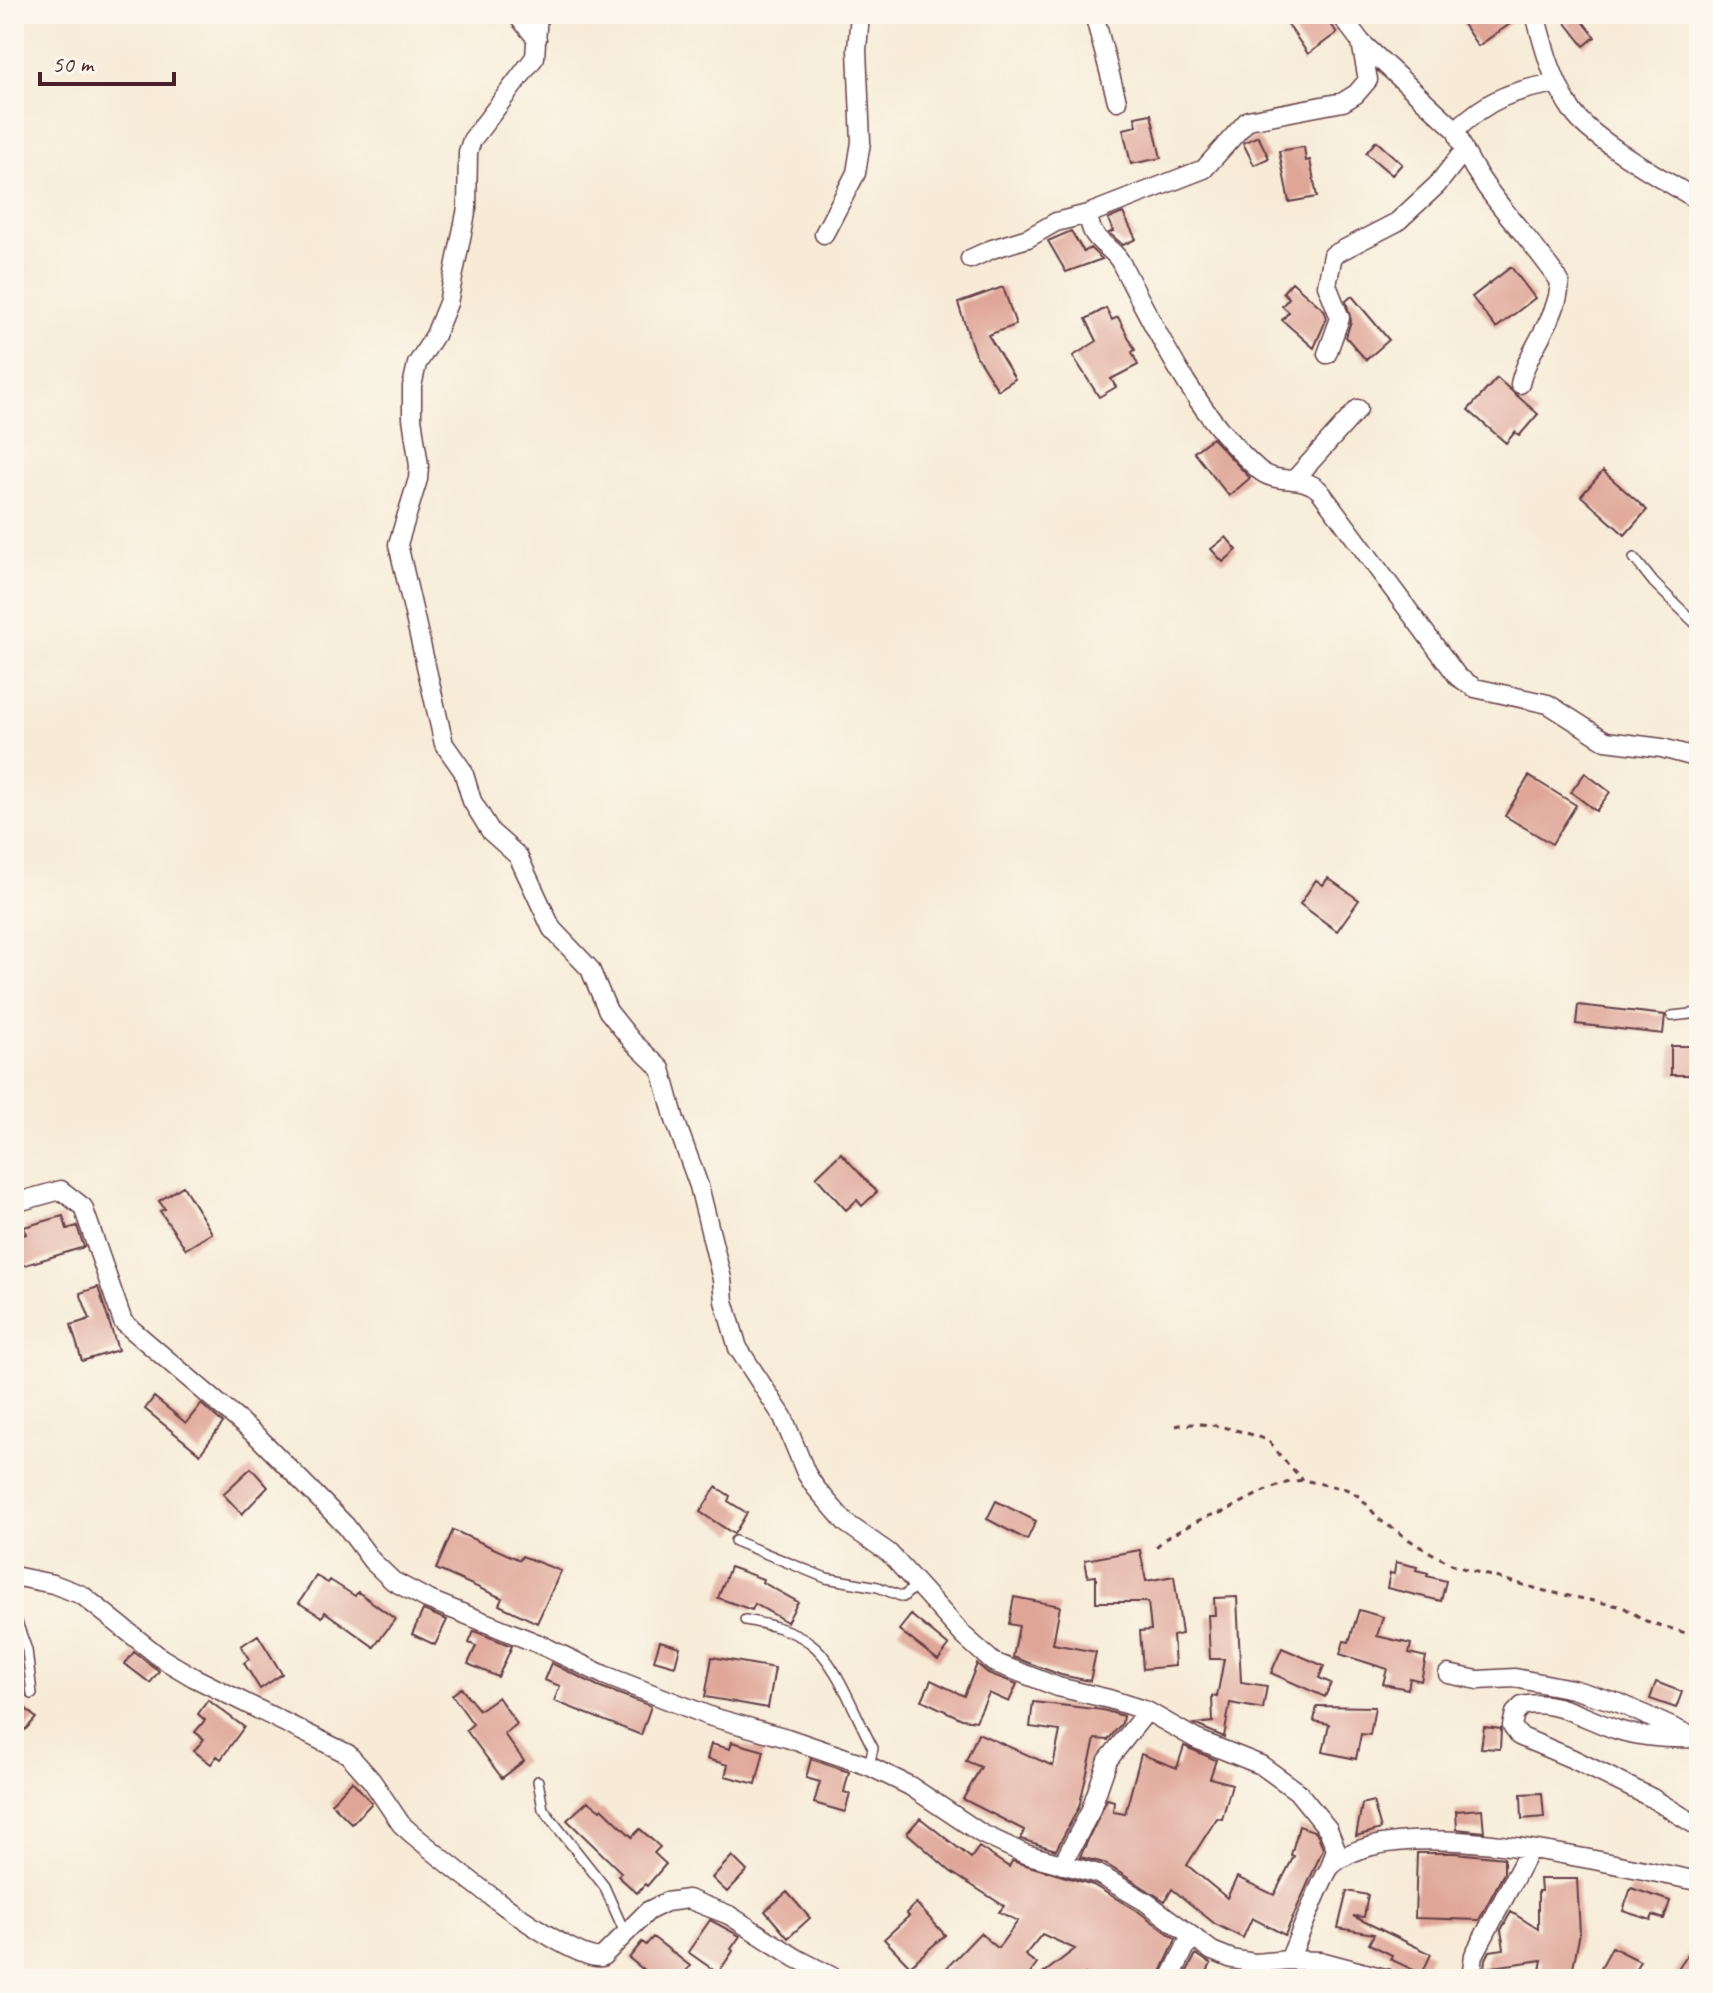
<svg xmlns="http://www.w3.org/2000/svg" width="1713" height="1993" font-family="Caveat,sans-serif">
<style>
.building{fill:#dfa698}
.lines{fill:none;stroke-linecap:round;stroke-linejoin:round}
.lane-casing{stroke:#643e45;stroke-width:12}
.street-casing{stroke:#643e45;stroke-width:21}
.path{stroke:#643e45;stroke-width:3;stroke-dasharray:6 6;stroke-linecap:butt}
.lane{stroke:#fff;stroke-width:9}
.street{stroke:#fff;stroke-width:18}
</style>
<rect width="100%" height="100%" fill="#fbf7ec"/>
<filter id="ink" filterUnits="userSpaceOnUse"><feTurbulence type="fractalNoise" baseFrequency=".0125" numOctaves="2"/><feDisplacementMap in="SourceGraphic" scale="16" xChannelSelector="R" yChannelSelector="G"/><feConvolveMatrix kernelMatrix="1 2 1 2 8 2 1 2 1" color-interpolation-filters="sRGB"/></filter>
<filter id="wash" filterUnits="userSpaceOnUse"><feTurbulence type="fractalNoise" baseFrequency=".006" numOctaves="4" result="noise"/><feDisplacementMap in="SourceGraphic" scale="32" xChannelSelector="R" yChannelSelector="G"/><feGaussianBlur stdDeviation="1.8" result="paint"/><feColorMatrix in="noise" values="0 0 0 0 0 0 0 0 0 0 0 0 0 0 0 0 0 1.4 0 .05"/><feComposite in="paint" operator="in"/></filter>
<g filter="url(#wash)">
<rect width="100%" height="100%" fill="#f7ebd7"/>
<g id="blocks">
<path class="building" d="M 1281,14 L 1324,14 L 1337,33 L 1308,54 Z
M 1456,14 L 1523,14 L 1523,15 L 1478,46 Z
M 1559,14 L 1577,14 L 1595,37 L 1584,46 Z
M 1151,114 L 1161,158 L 1131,164 L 1123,129 L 1137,126 L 1135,117 Z
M 1258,136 L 1269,158 L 1254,165 L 1243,143 Z
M 1376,141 L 1402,164 L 1392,175 L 1366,153 Z
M 1304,147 L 1306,161 L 1310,160 L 1317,197 L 1289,202 L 1279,151 Z
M 1123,213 L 1136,239 L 1123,245 L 1109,233 L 1113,231 L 1108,219 Z
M 1071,231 L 1084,252 L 1090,248 L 1102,259 L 1066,272 L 1048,241 Z
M 1511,267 L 1535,298 L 1496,328 L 1472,297 Z
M 1292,282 L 1324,310 L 1327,318 L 1314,348 L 1282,320 L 1289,312 L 1282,306 L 1289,298 L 1283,292 Z
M 1003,287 L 1016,325 L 988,335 L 1015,379 L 998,390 L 974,352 L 958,303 Z
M 1352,296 L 1389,340 L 1366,360 L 1346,337 L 1351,321 L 1346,301 Z
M 1106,308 L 1112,320 L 1118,317 L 1135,350 L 1132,352 L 1138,365 L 1111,379 L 1116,387 L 1099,397 L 1073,356 L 1097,341 L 1086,319 Z
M 1497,378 L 1538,414 L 1519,436 L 1515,432 L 1506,443 L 1468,410 Z
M 1212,438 L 1250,478 L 1229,496 L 1194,452 Z
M 1603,471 L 1647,510 L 1625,535 L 1581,496 Z
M 1226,537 L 1237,550 L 1223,562 L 1211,549 Z
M 1585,773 L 1610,792 L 1596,811 L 1571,792 Z
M 1529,776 L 1576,805 L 1552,844 L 1505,816 Z
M 1328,878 L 1359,900 L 1337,931 L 1300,904 L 1316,880 L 1323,885 Z
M 1578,1005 L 1665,1015 L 1663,1034 L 1576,1024 Z
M 1671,1046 L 1699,1046 L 1699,1075 L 1671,1075 Z
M 841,1153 L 877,1192 L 862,1206 L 857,1200 L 846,1210 L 816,1177 Z
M 183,1186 L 212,1233 L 186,1249 L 160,1211 L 165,1209 L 159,1201 Z
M 63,1216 L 67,1229 L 77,1226 L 84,1247 L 19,1267 L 14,1238 L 26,1234 L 24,1227 Z
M 98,1287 L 118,1350 L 82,1361 L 71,1325 L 90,1319 L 80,1293 Z
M 154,1397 L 186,1423 L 201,1404 L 223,1423 L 200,1454 L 145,1409 Z
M 251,1468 L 268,1487 L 242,1514 L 223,1494 Z
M 716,1487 L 730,1496 L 728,1501 L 747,1513 L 734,1534 L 700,1512 Z
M 996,1501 L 1036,1521 L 1027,1540 L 987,1519 Z
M 453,1530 L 520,1560 L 522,1556 L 561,1571 L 537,1623 L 499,1605 L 502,1598 L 436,1569 Z
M 1140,1550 L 1146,1581 L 1174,1576 L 1182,1634 L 1173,1636 L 1175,1666 L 1143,1669 L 1140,1631 L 1151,1630 L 1148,1602 L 1096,1602 L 1096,1576 L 1088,1577 L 1085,1560 Z
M 1396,1562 L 1417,1567 L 1416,1570 L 1428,1573 L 1427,1576 L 1446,1581 L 1441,1601 L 1387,1588 L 1390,1573 L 1394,1574 Z
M 730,1567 L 763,1579 L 762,1582 L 798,1602 L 787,1622 L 755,1604 L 752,1610 L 718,1598 Z
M 316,1576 L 328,1583 L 330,1580 L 355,1596 L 358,1592 L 395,1619 L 374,1647 L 325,1612 L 322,1617 L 299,1603 Z
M 1014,1597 L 1060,1606 L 1053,1644 L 1096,1652 L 1090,1681 L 1061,1675 L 1013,1657 L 1019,1626 L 1009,1624 Z
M 1237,1597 L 1241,1682 L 1267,1686 L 1263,1709 L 1230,1703 L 1224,1737 L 1194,1724 L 1213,1722 L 1212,1696 L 1217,1697 L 1224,1659 L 1210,1659 L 1208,1615 L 1215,1615 L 1214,1598 Z
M 423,1610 L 447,1620 L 435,1645 L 412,1634 Z
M 1359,1610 L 1383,1617 L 1377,1636 L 1411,1644 L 1409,1653 L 1426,1657 L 1421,1681 L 1410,1678 L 1408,1689 L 1383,1684 L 1387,1669 L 1340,1654 L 1344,1641 L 1349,1642 Z
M 911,1615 L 949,1646 L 938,1660 L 899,1630 Z
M 474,1631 L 512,1646 L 498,1677 L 468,1664 L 476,1646 L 469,1643 Z
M 258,1635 L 282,1674 L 260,1689 L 244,1663 L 249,1659 L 241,1646 Z
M 660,1641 L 680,1647 L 675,1666 L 654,1660 Z
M 1282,1648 L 1324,1666 L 1319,1678 L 1331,1683 L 1325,1697 L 1271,1673 Z
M 134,1652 L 159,1671 L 150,1683 L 125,1664 Z
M 712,1657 L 775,1668 L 768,1708 L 705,1697 Z
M 551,1663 L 598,1686 L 651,1706 L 641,1735 L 554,1701 L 560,1686 L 544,1680 Z
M 977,1664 L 988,1673 L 1017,1684 L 1009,1702 L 989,1693 L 976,1721 L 962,1719 L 922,1700 L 931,1680 L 964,1696 Z
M 1656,1682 L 1682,1692 L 1676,1708 L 1650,1699 Z
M 461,1688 L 479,1710 L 498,1697 L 517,1724 L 504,1734 L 524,1761 L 502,1778 L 466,1730 L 473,1724 L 452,1695 Z
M 208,1700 L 244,1727 L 221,1759 L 217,1756 L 211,1764 L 194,1751 L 204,1739 L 195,1732 L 205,1720 L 198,1714 Z
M 1033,1702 L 1103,1710 L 1123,1716 L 1122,1723 L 1108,1740 L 1095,1739 L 1079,1807 L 1056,1850 L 1021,1839 L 1024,1830 L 963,1799 L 981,1767 L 966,1761 L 978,1733 L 1053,1766 L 1060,1731 L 1030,1727 Z
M 22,1705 L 36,1718 L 25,1730 L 14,1719 L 14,1713 Z
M 1317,1706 L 1375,1707 L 1370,1735 L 1361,1734 L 1356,1759 L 1323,1752 L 1329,1724 L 1314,1721 Z
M 1484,1727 L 1501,1729 L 1500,1749 L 1481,1748 Z
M 732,1742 L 764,1751 L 756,1784 L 725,1776 L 728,1765 L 707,1759 L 711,1744 L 730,1749 Z
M 1184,1746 L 1216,1760 L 1210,1778 L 1232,1784 L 1222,1819 L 1217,1818 L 1187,1865 L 1227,1898 L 1237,1877 L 1274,1895 L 1294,1856 L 1291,1855 L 1299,1826 L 1314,1831 L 1318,1835 L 1323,1849 L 1285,1935 L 1252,1918 L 1243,1938 L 1215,1924 L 1172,1889 L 1165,1901 L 1104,1863 L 1080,1857 L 1107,1799 L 1114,1801 L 1113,1812 L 1125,1814 L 1141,1754 L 1177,1768 Z
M 811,1759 L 849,1772 L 844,1792 L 850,1794 L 845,1812 L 814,1803 L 820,1782 L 806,1778 Z
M 352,1781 L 372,1803 L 352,1824 L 331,1803 Z
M 1542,1793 L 1544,1817 L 1522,1819 L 1521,1794 Z
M 588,1801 L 600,1810 L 602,1808 L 632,1837 L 640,1829 L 660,1847 L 654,1853 L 666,1864 L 647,1886 L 645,1884 L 637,1893 L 618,1876 L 621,1872 L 567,1820 Z
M 1373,1801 L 1381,1829 L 1356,1836 L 1362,1804 Z
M 1482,1809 L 1484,1832 L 1457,1829 L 1456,1811 Z
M 920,1818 L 971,1858 L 979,1847 L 1009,1867 L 1012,1861 L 1093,1885 L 1139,1912 L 1176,1939 L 1158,1979 L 1092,1979 L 1085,1974 L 1078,1979 L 1036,1979 L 1075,1949 L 1042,1934 L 1025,1955 L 1037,1964 L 1026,1979 L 936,1979 L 980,1933 L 998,1948 L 1018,1921 L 999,1912 L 1004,1906 L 951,1872 L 907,1833 Z
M 1417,1853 L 1455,1853 L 1504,1858 L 1504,1873 L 1479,1920 L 1415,1918 Z
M 732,1856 L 747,1871 L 727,1892 L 712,1878 Z
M 1540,1879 L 1577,1879 L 1580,1933 L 1571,1977 L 1540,1971 L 1542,1960 L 1485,1968 L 1486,1959 L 1490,1951 L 1504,1949 L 1501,1930 L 1511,1912 L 1538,1929 L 1538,1891 L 1541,1891 Z
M 1631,1888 L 1670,1901 L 1664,1919 L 1653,1915 L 1651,1920 L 1623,1911 Z
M 1347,1891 L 1368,1895 L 1364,1917 L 1353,1916 L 1431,1954 L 1422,1974 L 1390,1959 L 1392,1955 L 1369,1944 L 1374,1934 L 1338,1928 Z
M 787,1892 L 810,1918 L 788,1938 L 765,1911 Z
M 916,1903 L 945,1935 L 910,1966 L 884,1939 L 909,1916 L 906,1913 Z
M 710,1920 L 740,1936 L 731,1949 L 733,1951 L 718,1973 L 688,1952 Z
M 653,1937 L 690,1966 L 680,1979 L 655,1979 L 629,1958 L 642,1942 L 646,1945 Z
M 1699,1937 L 1699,1979 L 1683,1979 L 1675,1973 Z
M 1612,1947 L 1640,1961 L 1630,1979 L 1609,1979 L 1598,1973 Z
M 1196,1954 L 1211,1964 L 1203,1979 L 1183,1979 Z"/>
</g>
</g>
<g filter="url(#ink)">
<use href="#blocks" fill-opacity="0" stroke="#643e45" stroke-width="2"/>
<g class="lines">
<defs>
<path id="lane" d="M 1634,558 L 1654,583 L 1699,627
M 1672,1016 L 1699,1013
M 735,1541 L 826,1578 L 878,1587 L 903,1597 L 917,1584
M 14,1614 L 27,1650 L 32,1694
M 745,1620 C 767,1624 791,1629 809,1642 C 837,1661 856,1718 873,1748 L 869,1766
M 538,1781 L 543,1809 L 604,1886 L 625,1933"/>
<path id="street" d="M 516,14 L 537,39
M 538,14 L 535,57 L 472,140 L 468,152 L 467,208 L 448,303 L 435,335 L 417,364 L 412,386 L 412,418 L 419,466 L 418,479 L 398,544 L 444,744 L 463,771 L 472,801 L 491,832 L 518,856 L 552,929 L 590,969 L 608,1011 L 632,1041 L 661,1069 L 675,1120 L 699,1186 L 722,1279 L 724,1301 L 738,1348 L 783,1417 L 806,1473 L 815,1487 L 846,1523 L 889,1553 L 964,1636 L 993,1662 L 1058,1687 L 1109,1699 L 1147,1711
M 1094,14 L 1117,101
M 1340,14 L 1361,42 L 1456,130 C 1488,99 1513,90 1557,83
M 1535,14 C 1544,48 1553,83 1573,112 C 1592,140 1667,181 1699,201
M 1456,130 C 1475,188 1527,231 1560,282 C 1558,320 1528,348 1520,384
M 1088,214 L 1204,169 L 1248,120 L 1343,102 L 1356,94 L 1368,80 L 1361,42
M 824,234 L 856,173 L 861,142 L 857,50 L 860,14
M 970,259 L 992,249 L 1028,238 L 1056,222 L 1088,214 C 1089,219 1090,227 1093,232 C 1099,244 1115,250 1121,263 C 1159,336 1196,415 1259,470 C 1278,486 1302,473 1320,491 L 1458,677 L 1475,688 L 1548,704 L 1606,741 L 1662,748 L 1699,758
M 1327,354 L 1340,318 L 1327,285 L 1333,255 L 1397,222 L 1437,185 L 1463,152
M 1295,479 L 1358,409
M 14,1203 L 61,1190 L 83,1207 L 123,1322 L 259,1438 L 346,1526 L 372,1561 L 393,1581 L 427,1599 L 539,1644 L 604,1675 L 712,1717 L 787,1738 L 869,1766 L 910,1786 L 982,1834 L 1025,1854 L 1098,1874 L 1146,1902 L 1212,1951 L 1232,1959 L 1255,1963 L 1289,1960 C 1297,1943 1322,1875 1332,1865 C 1396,1807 1619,1867 1699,1881
M 14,1576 L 53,1584 L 82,1595 L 161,1658 L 193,1677 L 348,1754 L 372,1781 L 401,1824 L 411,1833 C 441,1858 569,1963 602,1957 L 648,1911 L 666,1902 L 688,1899 L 729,1915 L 796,1958 L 837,1979
M 1448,1674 L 1478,1680 L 1515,1678 L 1572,1689 L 1619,1703 L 1687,1734
M 1699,1738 C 1673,1739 1643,1738 1618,1730 C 1586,1720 1556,1698 1522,1706 L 1515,1713 L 1512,1726 L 1519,1736 L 1573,1759 L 1652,1798 L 1699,1827
M 1062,1865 L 1090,1812 L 1108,1760 L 1147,1711 L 1196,1739 L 1261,1765 L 1297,1791 L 1328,1829 L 1336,1849 L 1330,1867
M 1289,1960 L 1320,1961 L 1388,1979
M 1170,1979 L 1191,1936
M 1471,1979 L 1474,1955 L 1530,1849"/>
</defs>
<use href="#lane" class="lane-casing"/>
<use href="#street" class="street-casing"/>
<path class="path" d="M 1176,1426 C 1205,1419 1241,1431 1268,1440 L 1281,1457 L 1303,1480
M 1156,1547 L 1166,1538 L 1205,1517 L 1223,1512 L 1264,1491 L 1289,1482 L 1303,1480 L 1346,1489 L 1360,1497 L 1380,1520 L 1417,1545 L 1455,1566 L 1545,1591 L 1623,1607 L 1646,1621 L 1699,1637"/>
<use href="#lane" class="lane"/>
<use href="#street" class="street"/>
</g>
</g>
<rect width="1713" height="1993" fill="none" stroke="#fbf7ec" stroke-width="48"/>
<path d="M40 72v12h134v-12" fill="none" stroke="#4a1f2b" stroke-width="4"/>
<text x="52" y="72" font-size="24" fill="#4a1f2b" stroke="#fbf7ec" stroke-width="6" paint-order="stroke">50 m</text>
</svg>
